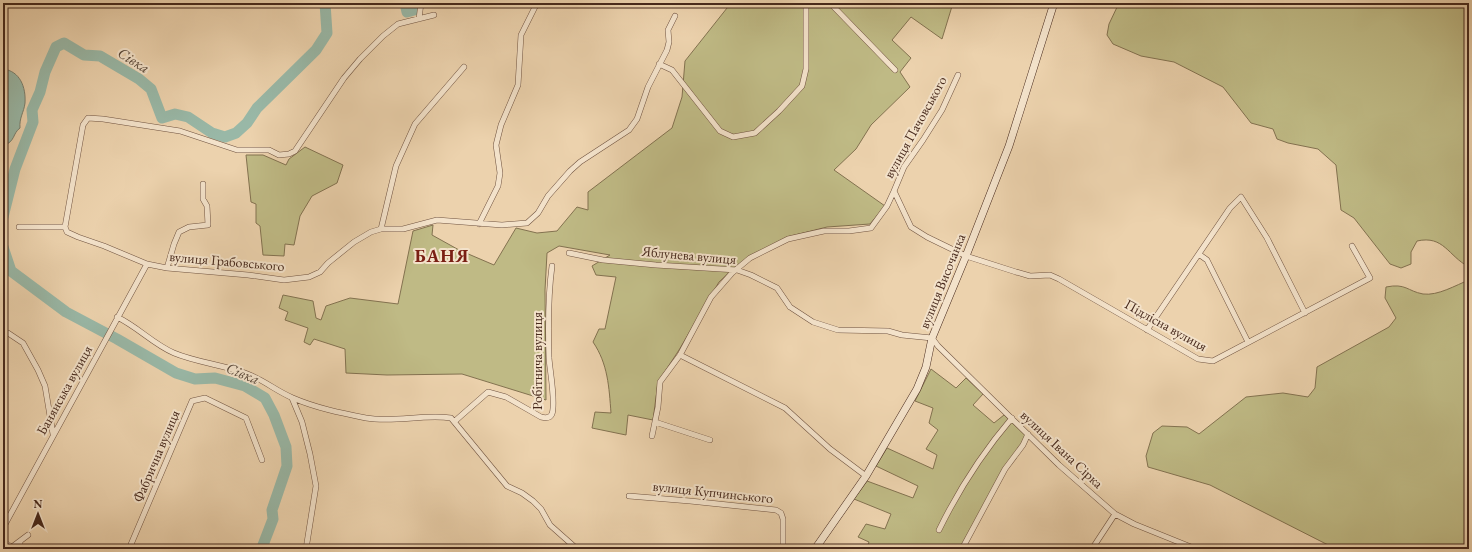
<svg xmlns="http://www.w3.org/2000/svg" width="1472" height="552" font-family="'EB Garamond',serif">
<style>
.green{fill:#bfba85;stroke:#837250}
.water{fill:#99b8a7;stroke:#787f6f}
.lines{fill:none;stroke-linecap:round;stroke-linejoin:round}
.river{stroke:#99b8a7;stroke-width:11}
.street-casing{stroke:#705340;stroke-width:6}
.secondary-casing{stroke:#47291c;stroke-width:8}
.street{stroke:#f3e2ca;stroke-width:5}
.secondary{stroke:#f3e2ca;stroke-width:7}
.labels{text-anchor:middle;dominant-baseline:central;stroke-width:4;stroke-linejoin:round;paint-order:stroke}
.street-label{font-size:14px;fill:#47291c;stroke:#f3e2ca}
.water-label{font-size:15px;font-style:italic;fill:#574638;stroke:#f3e2ca}
.district-label{font-size:18px;font-weight:bold;letter-spacing:1px;fill:#7a1f14;stroke:#f3e2ca}
</style>
<rect width="100%" height="100%" fill="#ecd2ad"/>
<filter id="stains"><feTurbulence type="fractalNoise" baseFrequency=".005" numOctaves="4"/><feColorMatrix values="0 0 0 0 .2 0 0 0 0 .09 0 0 0 0 .02 0 0 0 .5 -.17"/></filter>
<radialGradient id="worn" r=".72"><stop offset=".6" stop-color="#630" stop-opacity="0"/><stop offset="1" stop-color="#630" stop-opacity=".3"/></radialGradient>
<path class="green" d="M 731,3 L 953,3 L 942,39 L 911,17 L 892,40 L 911,58 L 900,72 L 910,87 L 871,125 L 856,149 L 834,170 L 885,206 L 870,224 L 827,227 L 787,237 L 737,265 L 719,282 L 679,350 L 658,382 L 653,420 L 628,415 L 626,435 L 592,428 L 595,412 L 611,413 C 609,387 608,364 593,342 L 599,329 L 605,329 L 616,277 L 596,275 L 592,266 L 610,255 L 559,246 L 547,253 L 545,290 L 546,400 L 462,374 L 387,375 L 346,373 L 345,349 L 314,339 L 310,345 L 304,342 L 308,328 L 285,320 L 288,312 L 279,308 L 283,295 L 313,301 L 316,318 L 321,320 L 326,306 L 350,298 L 398,304 L 413,231 L 433,225 L 432,235 L 459,250 L 494,265 L 516,228 L 537,233 L 557,231 L 577,207 L 588,210 L 588,192 L 672,128 L 682,97 L 685,61 Z
M 1119,3 L 1469,3 L 1469,267 C 1448,256 1444,235 1417,241 L 1411,252 L 1411,264 L 1401,268 L 1390,264 L 1354,218 L 1341,210 L 1336,165 L 1318,149 L 1288,143 L 1277,139 L 1273,129 L 1251,123 L 1223,87 L 1174,62 L 1141,56 L 1113,44 L 1107,35 L 1109,24 Z
M 305,147 L 343,165 L 337,183 L 312,196 L 300,216 L 294,245 L 285,244 L 284,256 L 263,255 L 260,226 L 256,223 L 256,204 L 251,202 L 246,155 L 263,155 L 286,165 L 289,159 Z
M 1469,280 L 1469,549 L 1336,549 L 1210,485 L 1148,467 L 1146,456 L 1153,433 L 1162,426 L 1187,427 L 1199,434 L 1246,397 L 1283,393 L 1308,397 L 1315,388 L 1317,367 L 1389,327 L 1396,318 L 1385,298 L 1386,287 C 1406,283 1407,291 1423,294 C 1438,296 1456,285 1469,280 Z
M 931,369 L 956,388 L 966,378 L 983,394 L 973,405 L 994,423 L 1004,415 L 1026,436 L 962,549 L 866,549 L 869,542 L 858,537 L 866,524 L 885,529 L 891,514 L 854,499 L 867,481 L 913,498 L 918,486 L 876,466 L 887,448 L 933,469 L 937,455 L 926,449 L 938,430 L 929,423 L 933,408 L 915,401 Z"/>
<path class="water" d="M 3,69 C 20,71 26,87 25,103 C 24,112 19,118 20,128 C 12,134 16,141 3,146 Z"/>
<g class="lines">
<path class="river" d="M 405,3 L 407,12 L 414,10 L 419,5 L 418,3
M 3,217 L 15,169 L 33,122 L 32,110 L 40,92 L 45,72 L 56,47 L 64,43 L 84,55 L 100,56 L 139,79 L 151,89 L 162,118 L 175,114 L 188,117 L 212,133 L 225,137 L 236,133 L 247,123 L 257,108 L 316,50 L 327,33 L 325,3
M 3,247 L 11,271 L 66,312 L 117,339 L 176,373 L 195,379 L 215,378 L 245,386 L 265,398 L 274,415 L 286,447 L 287,466 L 272,510 L 273,519 L 263,545 L 263,549"/>
<defs>
<path id="street" d="M 830,3 L 895,70
M 419,19 L 421,3
M 659,64 L 672,70 L 720,131 L 733,137 L 755,133 L 779,111 L 802,86 L 806,69 L 806,3
M 958,75 L 942,110 L 923,140 L 904,167 L 894,191 L 911,227 L 927,237 L 966,256 L 1016,272 L 1030,276 L 1050,275 L 1059,279 L 1198,359 L 1213,361 L 1370,278 L 1352,246
M 479,224 L 498,186 L 500,173 L 496,145 L 501,125 L 518,85 L 521,35 L 537,3
M 19,227 L 65,227
M 65,227 L 67,232 L 78,237 L 104,246 L 147,264 L 167,268 L 248,275 L 284,280 L 309,277 L 320,272 L 328,263 L 354,242 L 371,232 L 381,229 L 403,229 L 437,220 L 502,225 L 527,223 L 538,213 L 548,196 L 570,171 L 580,162 L 629,130 L 637,119 L 648,87 L 667,50 L 669,42 L 668,30 L 675,16
M 65,227 L 83,125 L 88,118 L 103,119 L 180,131 L 237,150 L 269,150 L 279,155 L 289,154 L 295,151 L 344,78 L 360,59 L 383,36 L 398,24 L 434,15
M 381,229 L 396,166 L 415,124 L 464,67
M 569,253 L 603,260 L 656,265 L 737,270 L 751,275 L 777,288 L 790,307 L 813,322 L 838,330 L 888,331 L 902,335 L 932,338 L 938,346 L 1059,465 L 1115,514 L 1134,524 L 1196,549
M 1200,255 L 1207,260 L 1248,342
M 167,268 L 174,244 L 179,232 L 189,227 L 208,225 L 207,206 L 203,199 L 203,184
M 117,317 C 138,327 153,344 174,353 C 198,363 226,365 250,375 C 265,381 278,392 293,398 C 316,408 341,413 366,418 C 394,423 423,414 451,418 L 507,486 L 522,493 L 533,501 L 541,509 L 550,525 L 577,549
M 1147,330 L 1230,208 L 1241,197 L 1267,238 L 1305,313
M 3,332 L 8,333 L 23,343 L 38,370 L 45,386 L 53,434
M 680,355 L 785,408 L 830,449 L 866,476
M 292,398 L 302,422 L 310,454 L 316,486 L 306,549
M 455,421 L 488,392 L 506,397 L 541,417 C 545,418 550,419 552,414 C 556,402 550,372 549,358 C 548,328 548,296 552,266
M 655,422 L 710,440
M 652,436 L 658,407 L 660,382 L 680,355 L 711,297 L 732,273 L 750,258 L 788,239 L 824,231 L 849,231 L 871,228 L 887,206 L 894,191
M 629,496 L 690,501 L 776,510 L 781,513 L 783,519 L 783,549
M 3,528 L 147,264
M 939,530 C 959,489 983,452 1012,418
M 20,541 L 20,549
M 3,542 L 12,547 L 28,535
M 129,549 L 192,401 L 205,398 L 246,418 L 262,460
M 962,549 L 1005,469 L 1023,445 L 1028,434
M 1092,549 L 1115,514"/>
<path id="secondary" d="M 815,549 L 866,476 L 917,389 L 926,367 L 932,338 L 966,256 L 1009,146 L 1054,3"/>
</defs>
<use href="#street" class="street-casing"/>
<use href="#secondary" class="secondary-casing"/>
<use href="#street" class="street"/>
<use href="#secondary" class="secondary"/>
</g>
<g class="labels">
<g class="street-label">
<text transform="translate(915 127) rotate(-61)">вулиця Пачовського</text>
<text transform="translate(689 255) rotate(5)">Яблунева вулиця</text>
<text transform="translate(227 261) rotate(5)">вулиця Грабовського</text>
<text transform="translate(942 281) rotate(-68)">вулиця Височанка</text>
<text transform="translate(1166 325) rotate(29)">Підлісна вулиця</text>
<text transform="translate(537 361) rotate(-90)">Робітнича вулиця</text>
<text transform="translate(64 390) rotate(-61)">Банянська вулиця</text>
<text transform="translate(1062 449) rotate(43)">вулиця Івана Сірка</text>
<text transform="translate(156 456) rotate(-67)">Фабрична вулиця</text>
<text transform="translate(713 492) rotate(6)">вулиця Купчинського</text>
</g>
<g class="water-label">
<text transform="translate(134 60) rotate(32)">Сівка</text>
<text transform="translate(243 373) rotate(22)">Сівка</text>
</g>
<g class="district-label">
<text x="442" y="255">БАНЯ</text>
</g>
</g>
<rect width="1472" height="552" fill="none" stroke="#ecd2ad" stroke-width="16"/>
<rect x="4" y="4" width="1464" height="544" fill="none" stroke="#47291c" stroke-width="2"/>
<rect x="8" y="8" width="1456" height="536" fill="none" stroke="#47291c"/>
<g transform="translate(38 514)" stroke="#f3e2ca" stroke-width="3" paint-order="stroke">
<path d="M0-3L7 15L0 10L-7 15Z" fill="#47291c"/>
<text y="-6" font-size="11" font-weight="bold" text-anchor="middle" fill="#47291c">N</text>
</g>
<rect width="100%" height="100%" filter="url(#stains)"/>
<rect width="100%" height="100%" fill="url(#worn)"/>
</svg>
